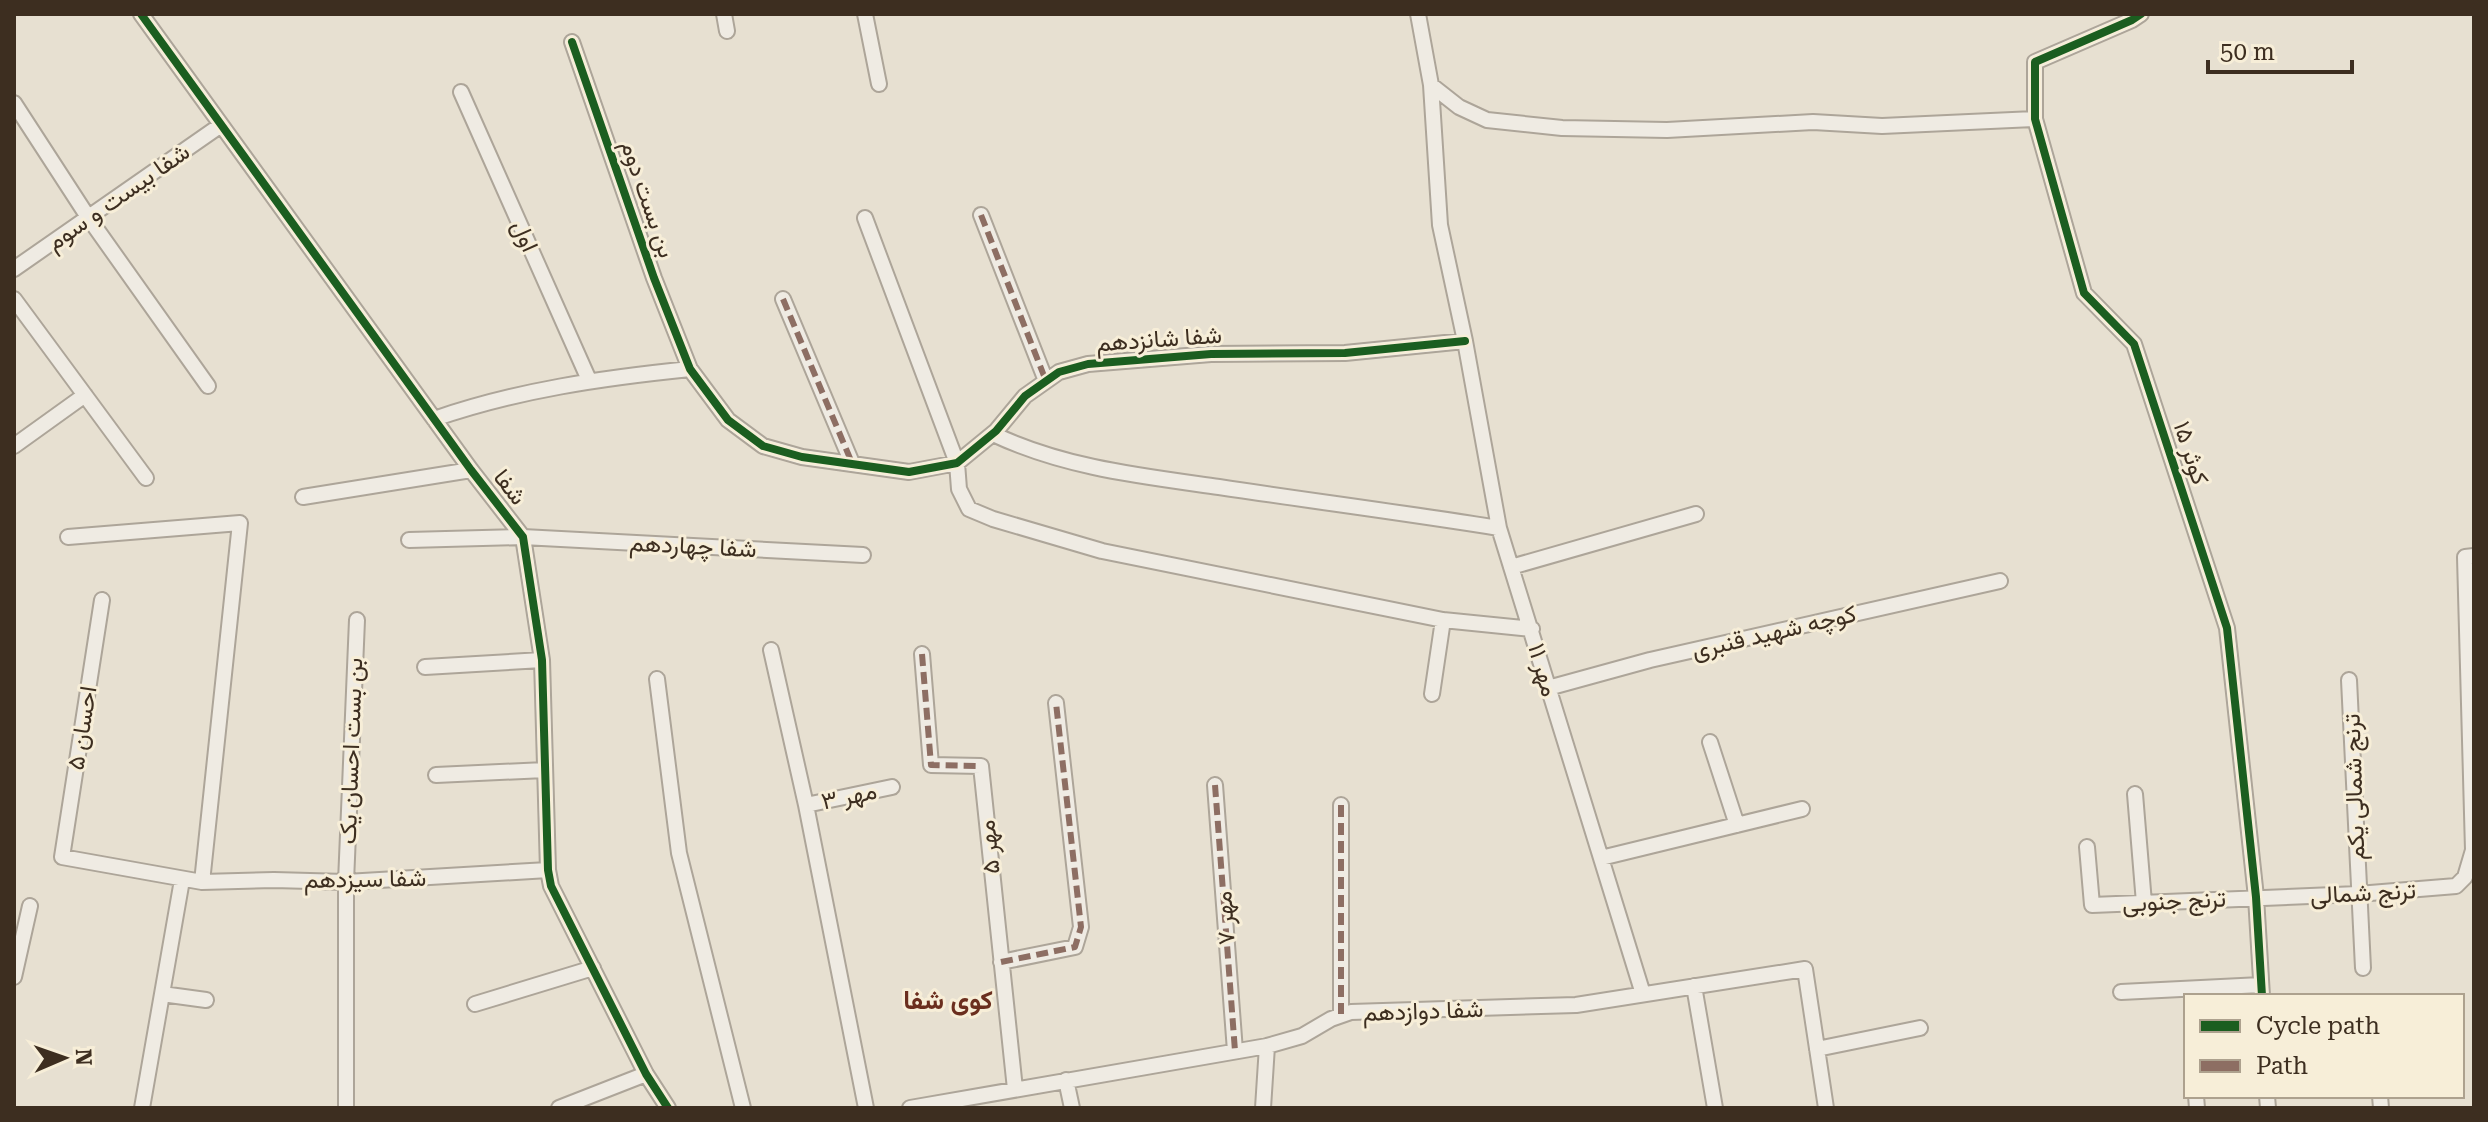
<svg xmlns="http://www.w3.org/2000/svg" width="2488" height="1122" font-family="'Roboto Serif',Vazirmatn,serif">
<style>
.lines{fill:none;stroke-linecap:round;stroke-linejoin:round}
.minor-casing{stroke:#ada599;stroke-width:18}
.minor{stroke:#efebe3;stroke-width:14}
.quiet{stroke:#8d6e63;stroke-width:6;stroke-dasharray:12 6;stroke-linecap:butt}
.cycleway-casing{stroke:#f7eed8;stroke-width:13}
.cycleway{stroke:#1b5e20;stroke-width:8}
.labels{text-anchor:middle;dominant-baseline:central;stroke-width:6;stroke-linejoin:round;paint-order:stroke}
.street-label{font-size:24px;fill:#3d2e20;stroke:#f7eed8}
.neighbourhood-label{font-size:26px;font-weight:bold;fill:#6b2e1e;stroke:#f7eed8}
</style>
<rect width="100%" height="100%" fill="#e7e0d1"/>
<g class="lines">
<defs>
<path id="minor" d="M 141,14 L 471,470 L 523,537 L 542,660 L 548,870 L 551,886 L 646,1074 L 668,1108
M 724,14 L 727,31
M 865,14 L 879,84
M 1418,14 L 1431,85 L 1440,225 L 1465,341 L 1499,528 L 1643,994
M 2141,14 L 2132,20 L 2035,62 L 2035,119 L 2084,293 L 2134,344 L 2227,628 L 2256,897 L 2262,996
M 572,42 L 654,278 L 690,369 L 728,420 L 763,446 L 802,457 L 909,472 L 957,463 L 996,431 L 1025,396 L 1059,372 L 1088,364 L 1211,354 L 1345,353 L 1465,341
M 1431,85 L 1459,107 L 1487,120 L 1562,128 L 1667,130 L 1813,122 L 1882,126 L 2035,119
M 461,92 L 589,380
M 14,103 L 88,217 L 208,386
M 981,215 L 1046,381
M 865,218 L 957,463 L 959,489 L 969,509 L 993,519 L 1102,551 L 1443,620 L 1532,629
M 14,269 L 221,125
M 14,299 L 146,478
M 783,299 L 852,463
M 434,419 C 518,390 602,378 690,369
M 993,434 C 1065,468 1141,476 1219,487 C 1312,501 1405,513 1499,528
M 14,446 L 85,395
M 303,497 L 471,470
M 68,537 L 240,523 L 202,882
M 409,540 L 523,537 L 863,555
M 1511,567 L 1696,514
M 102,600 L 62,857 L 202,882 L 274,880 L 346,882 L 548,870
M 771,650 L 806,805 L 866,1108
M 922,654 L 931,765 L 981,766 L 1015,1089
M 425,667 L 542,660
M 657,679 L 679,853 L 743,1108
M 2349,680 L 2363,968
M 1548,688 L 1650,660 L 2000,581
M 1432,694 L 1443,620
M 1710,742 L 1737,825
M 436,775 L 545,770
M 1215,785 L 1235,1051
M 2135,794 L 2144,903
M 806,805 L 892,787
M 1341,805 L 1341,1014
M 2087,847 L 2092,905 L 2358,894 L 2456,886 L 2465,877 L 2473,850 L 2465,557 L 2474,556
M 1601,858 L 1802,809
M 1001,962 L 1075,947 L 1081,927 L 1056,703
M 14,977 L 30,906
M 1694,986 L 1715,1108
M 2121,992 L 2261,985
M 162,994 L 206,1000
M 475,1004 L 593,968
M 1817,1049 L 1920,1028
M 1066,1080 L 1072,1108
M 2196,1096 L 2197,1108
M 2267,1096 L 2268,1108
M 2380,1096 L 2381,1108
M 142,1108 L 182,880
M 346,1108 L 346,882 L 357,620
M 559,1108 L 646,1074
M 910,1108 L 1267,1046 L 1302,1036 L 1331,1019 L 1351,1012 L 1576,1005 L 1805,969 L 1826,1108
M 1263,1108 L 1267,1046"/>
</defs>
<use href="#minor" class="minor-casing"/>
<use href="#minor" class="minor"/>
<path class="quiet" d="M 981,215 L 1046,381
M 783,299 L 852,463
M 922,654 L 931,765 L 981,766
M 1215,785 L 1235,1051
M 1341,805 L 1341,1014
M 1001,962 L 1075,947 L 1081,927 L 1056,703"/>
<defs>
<path id="cycleway" d="M 141,14 L 471,470 L 523,537 L 542,660 L 548,870 L 551,886 L 646,1074 L 668,1108
M 2141,14 L 2132,20 L 2035,62 L 2035,119 L 2084,293 L 2134,344 L 2227,628 L 2256,897 L 2262,996
M 572,42 L 654,278 L 690,369 L 728,420 L 763,446 L 802,457 L 909,472 L 957,463 L 996,431 L 1025,396 L 1059,372 L 1088,364 L 1211,354 L 1345,353 L 1465,341"/>
</defs>
<use href="#cycleway" class="cycleway-casing"/>
<use href="#cycleway" class="cycleway"/>
</g>
<g class="labels">
<g class="street-label">
<text transform="translate(118 197) rotate(-35)">شفا بیست و سوم</text>
<text transform="translate(648 199) rotate(71)">بن بست دوم</text>
<text transform="translate(525 236) rotate(66)">اول</text>
<text transform="translate(1159 339) rotate(-4)">شفا شانزدهم</text>
<text transform="translate(2191 453) rotate(72)">کوثر ۱۵</text>
<text transform="translate(510 487) rotate(52)">شفا</text>
<text transform="translate(693 546) rotate(3)">شفا چهاردهم</text>
<text transform="translate(1774 632) rotate(-13)">کوچه شهید قنبری</text>
<text transform="translate(1543 670) rotate(74)">مهر ۱۱</text>
<text transform="translate(82 728) rotate(-81)">احسان ۵</text>
<text transform="translate(351 751) rotate(-88)">بن بست احسان یک</text>
<text transform="translate(2354 787) rotate(-92)">ترنج شمالی یکم</text>
<text transform="translate(849 796) rotate(-12)">مهر ۳</text>
<text transform="translate(989 847) rotate(-96)">مهر ۵</text>
<text transform="translate(365 879) rotate(-1)">شفا سیزدهم</text>
<text transform="translate(2363 893) rotate(-3)">ترنج شمالی</text>
<text transform="translate(2174 901) rotate(-3)">ترنج جنوبی</text>
<text transform="translate(1225 918) rotate(-94)">مهر ۷</text>
<text transform="translate(1423 1011) rotate(-2)">شفا دوازدهم</text>
</g>
<g class="neighbourhood-label">
<text x="948" y="1000">کوی شفا</text>
</g>
</g>
<rect width="2488" height="1122" fill="none" stroke="#3d2e20" stroke-width="32"/>
<rect x="2184" y="994" width="280" height="104" fill="#f7eed8" stroke="#ada18e" stroke-width="2"/>
<rect x="2200" y="1020" width="40" height="12" fill="#1b5e20" stroke="#ada18e" stroke-width="2"/>
<text x="2256" y="1034" font-size="24" fill="#3d2e20">Cycle path</text>
<rect x="2200" y="1060" width="40" height="12" fill="#8d6e63" stroke="#ada18e" stroke-width="2"/>
<text x="2256" y="1074" font-size="24" fill="#3d2e20">Path</text>
<g transform="translate(64 1058) rotate(88)" stroke="#f7eed8" stroke-width="6" paint-order="stroke">
<path d="M0-6L14 30L0 20L-14 30Z" fill="#3d2e20"/>
<text y="-12" font-size="22" font-weight="bold" text-anchor="middle" fill="#3d2e20">N</text>
</g>
<path d="M2208 60v12h144v-12" fill="none" stroke="#3d2e20" stroke-width="4"/>
<text x="2220" y="60" font-size="24" fill="#3d2e20" stroke="#f7eed8" stroke-width="6" paint-order="stroke">50 m</text>
</svg>
